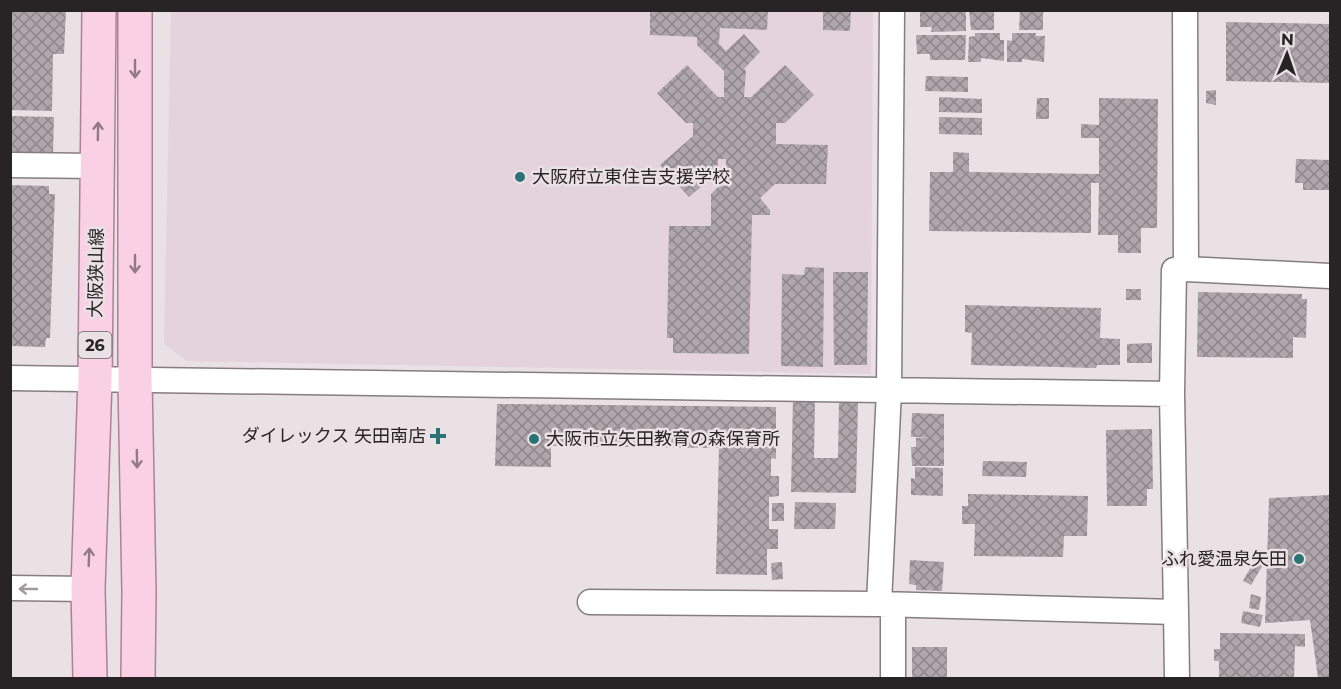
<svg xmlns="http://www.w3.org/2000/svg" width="1341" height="689" font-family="Montserrat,'Noto Sans JP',sans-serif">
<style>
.built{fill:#e4d3db}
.building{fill:url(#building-cross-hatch)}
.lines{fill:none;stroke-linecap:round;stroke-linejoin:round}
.minor-casing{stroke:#867d81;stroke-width:27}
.primary-casing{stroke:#ae8097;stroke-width:36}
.minor{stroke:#fff;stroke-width:24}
.primary{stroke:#fad0e5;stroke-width:33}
.oneway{stroke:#917a86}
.oneway2{stroke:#9e9c9d}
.poi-dot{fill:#2a7476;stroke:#eae1e5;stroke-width:2}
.labels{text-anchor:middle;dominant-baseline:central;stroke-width:5;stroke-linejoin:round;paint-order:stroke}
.shield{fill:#eae1e5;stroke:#625d5f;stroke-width:1.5}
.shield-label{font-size:16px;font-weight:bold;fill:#282426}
.poi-label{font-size:18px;fill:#282426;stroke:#eae1e5;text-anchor:start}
.street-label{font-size:18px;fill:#282426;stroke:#eae1e5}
</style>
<defs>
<pattern id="building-cross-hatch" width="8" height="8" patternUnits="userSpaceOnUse" patternTransform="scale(1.5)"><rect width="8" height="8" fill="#aea6aa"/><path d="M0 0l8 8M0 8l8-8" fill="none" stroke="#8e878a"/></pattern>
</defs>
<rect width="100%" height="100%" fill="#eae1e5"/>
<path class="built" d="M 171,11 L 873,11 L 871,374 L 187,361 L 164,344 Z"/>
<path class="building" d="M 10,10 L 66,10 L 64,54 L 53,54 L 52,111 L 10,110 Z
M 650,10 L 768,10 L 767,30 L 720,28 L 719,44 L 726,51 L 744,34 L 760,52 L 744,69 L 746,71 L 744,97 L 751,97 L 785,65 L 814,95 L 785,123 L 776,123 L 776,144 L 828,145 L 826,184 L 775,184 L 760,198 L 770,210 L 770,215 L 752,215 L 749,354 L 673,353 L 673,338 L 667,338 L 669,226 L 711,226 L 711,194 L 720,185 L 726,186 L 726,159 L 718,159 L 718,172 L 689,197 L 660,165 L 693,136 L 693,123 L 686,123 L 657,93 L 687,65 L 718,97 L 724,97 L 724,71 L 697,45 L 697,37 L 650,35 Z
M 823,10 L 851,10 L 850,31 L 823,30 Z
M 920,10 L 966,11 L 966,31 L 931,32 L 932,27 L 920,27 Z
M 969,10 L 994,10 L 994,30 L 971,30 Z
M 1020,10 L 1046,10 L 1043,13 L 1043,30 L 1019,30 Z
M 1226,22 L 1330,24 L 1330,83 L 1226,81 Z
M 975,33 L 1000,33 L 1000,40 L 1004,40 L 1004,61 L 981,58 L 981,62 L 968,62 L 969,37 L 975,36 Z
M 1012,33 L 1036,33 L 1036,36 L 1045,36 L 1044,62 L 1022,59 L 1022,62 L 1007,62 L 1007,40 L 1012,41 Z
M 916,35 L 966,35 L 965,60 L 930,60 L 930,54 L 917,54 Z
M 926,76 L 968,77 L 968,92 L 925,91 Z
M 1216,90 L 1216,105 L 1206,103 L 1206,91 Z
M 939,97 L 982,99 L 982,113 L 939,112 Z
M 1037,98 L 1049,98 L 1049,119 L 1036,119 Z
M 1099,98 L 1158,99 L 1157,228 L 1141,228 L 1141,253 L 1118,253 L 1118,235 L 1098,235 L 1099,183 L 1091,183 L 1091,233 L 929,231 L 930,172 L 953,172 L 953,152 L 969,153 L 969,172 L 1099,174 L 1099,138 L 1081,138 L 1081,124 L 1099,125 Z
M 10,116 L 54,117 L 53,155 L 10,155 Z
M 939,117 L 982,118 L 982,135 L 939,134 Z
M 1296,159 L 1330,160 L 1330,190 L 1303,190 L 1303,183 L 1295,183 Z
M 10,185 L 49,186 L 49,194 L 55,194 L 50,338 L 46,338 L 45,347 L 10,346 Z
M 805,267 L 824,268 L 823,367 L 781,366 L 782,274 L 804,275 Z
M 833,272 L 868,272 L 867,365 L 834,365 Z
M 1126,289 L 1141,289 L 1141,300 L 1126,300 Z
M 1198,292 L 1302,294 L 1302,299 L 1307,299 L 1306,338 L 1293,337 L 1293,358 L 1197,357 Z
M 965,305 L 1101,308 L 1100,338 L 1120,339 L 1120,365 L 1097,365 L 1096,368 L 971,365 L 972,333 L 965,332 Z
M 1152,343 L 1152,363 L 1127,363 L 1127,344 Z
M 793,399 L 815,399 L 814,458 L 838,458 L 839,401 L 858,402 L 856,493 L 791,492 Z
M 497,404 L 776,407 L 776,459 L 771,458 L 771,476 L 779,476 L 779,496 L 769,497 L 769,529 L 778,529 L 778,549 L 767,549 L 767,575 L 716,574 L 719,448 L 551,446 L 551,467 L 495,466 Z
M 912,413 L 944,414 L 944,466 L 912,466 L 911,447 L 916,447 L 916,438 L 929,437 L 911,437 Z
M 1152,429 L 1153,489 L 1147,489 L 1147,506 L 1107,506 L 1106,430 Z
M 983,461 L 1027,462 L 1026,477 L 982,476 Z
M 915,467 L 943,468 L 943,496 L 911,495 L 911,478 L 915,479 Z
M 968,494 L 1088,496 L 1087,536 L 1064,536 L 1063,557 L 974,556 L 975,524 L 962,524 L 962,506 L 968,506 Z
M 1330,495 L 1330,678 L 1318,678 L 1310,620 L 1265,623 L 1269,498 Z
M 795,502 L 836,503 L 835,529 L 794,529 Z
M 772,503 L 784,503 L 784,521 L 772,521 Z
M 910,560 L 944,562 L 942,591 L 916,590 L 916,585 L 909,584 Z
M 1254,561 L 1263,565 L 1251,585 L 1243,581 Z
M 782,562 L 783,579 L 772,580 L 771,563 Z
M 1251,594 L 1261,597 L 1259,610 L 1249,608 Z
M 1243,611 L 1263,615 L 1260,627 L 1241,623 Z
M 1220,633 L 1305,634 L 1305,647 L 1295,646 L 1294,678 L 1219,678 L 1219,661 L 1214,661 L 1214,649 L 1220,649 Z
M 912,647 L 947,647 L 947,678 L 912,678 Z"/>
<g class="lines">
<defs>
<path id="minor" d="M 892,10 L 889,390 L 879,604 L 1176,612 L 1177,678
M 10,165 L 97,166
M 1186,269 L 1330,276
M 10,378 L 1172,394
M 10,588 L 88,589
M 590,602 L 879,604
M 1176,612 L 1172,394 L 1174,270 L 1186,269 L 1185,10
M 893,678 L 893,605"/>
<path id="primary" d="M 135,10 L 135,380 L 139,592 L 138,678
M 90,678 L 88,589 L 95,379 L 99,10"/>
</defs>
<use href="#minor" class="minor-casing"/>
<use href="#primary" class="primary-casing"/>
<use href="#minor" class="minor"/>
<use href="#primary" class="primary"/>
</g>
<defs><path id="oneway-shaft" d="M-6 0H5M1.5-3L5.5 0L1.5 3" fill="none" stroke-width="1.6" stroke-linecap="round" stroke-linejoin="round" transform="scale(1.5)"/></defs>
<g class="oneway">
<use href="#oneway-shaft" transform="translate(135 69) rotate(90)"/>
<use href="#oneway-shaft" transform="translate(98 131) rotate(-89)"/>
<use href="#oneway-shaft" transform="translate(135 264) rotate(90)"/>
<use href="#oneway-shaft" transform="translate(137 459) rotate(89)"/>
<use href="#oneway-shaft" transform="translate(89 557) rotate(-88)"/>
</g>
<use class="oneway2" href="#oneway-shaft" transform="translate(28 589) rotate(-180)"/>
<g class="poi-dot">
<circle cx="520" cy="177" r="6"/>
<path d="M435 427h6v6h6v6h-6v6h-6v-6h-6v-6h6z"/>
<circle cx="534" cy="439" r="6"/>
<circle cx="1299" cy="559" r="6"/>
</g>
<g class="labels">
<rect class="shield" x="78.5" y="332" width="33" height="26" rx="4.5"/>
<g class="shield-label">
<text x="95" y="345">26</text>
</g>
<g class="poi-label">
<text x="532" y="177">大阪府立東住吉支援学校</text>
<text x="426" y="436" text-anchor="end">ダイレックス 矢田南店</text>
<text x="546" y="439">大阪市立矢田教育の森保育所</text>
<text x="1287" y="559" text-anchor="end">ふれ愛温泉矢田</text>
</g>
<g class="street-label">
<text transform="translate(96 273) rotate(-89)">大阪狭山線</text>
</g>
</g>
<rect width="1341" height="689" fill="none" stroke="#282426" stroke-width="24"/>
<g transform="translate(1287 54) rotate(2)" stroke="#eae1e5" stroke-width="4.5" paint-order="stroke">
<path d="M0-4.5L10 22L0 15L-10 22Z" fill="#282426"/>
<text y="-9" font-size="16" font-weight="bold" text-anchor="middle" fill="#282426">N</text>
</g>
</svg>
